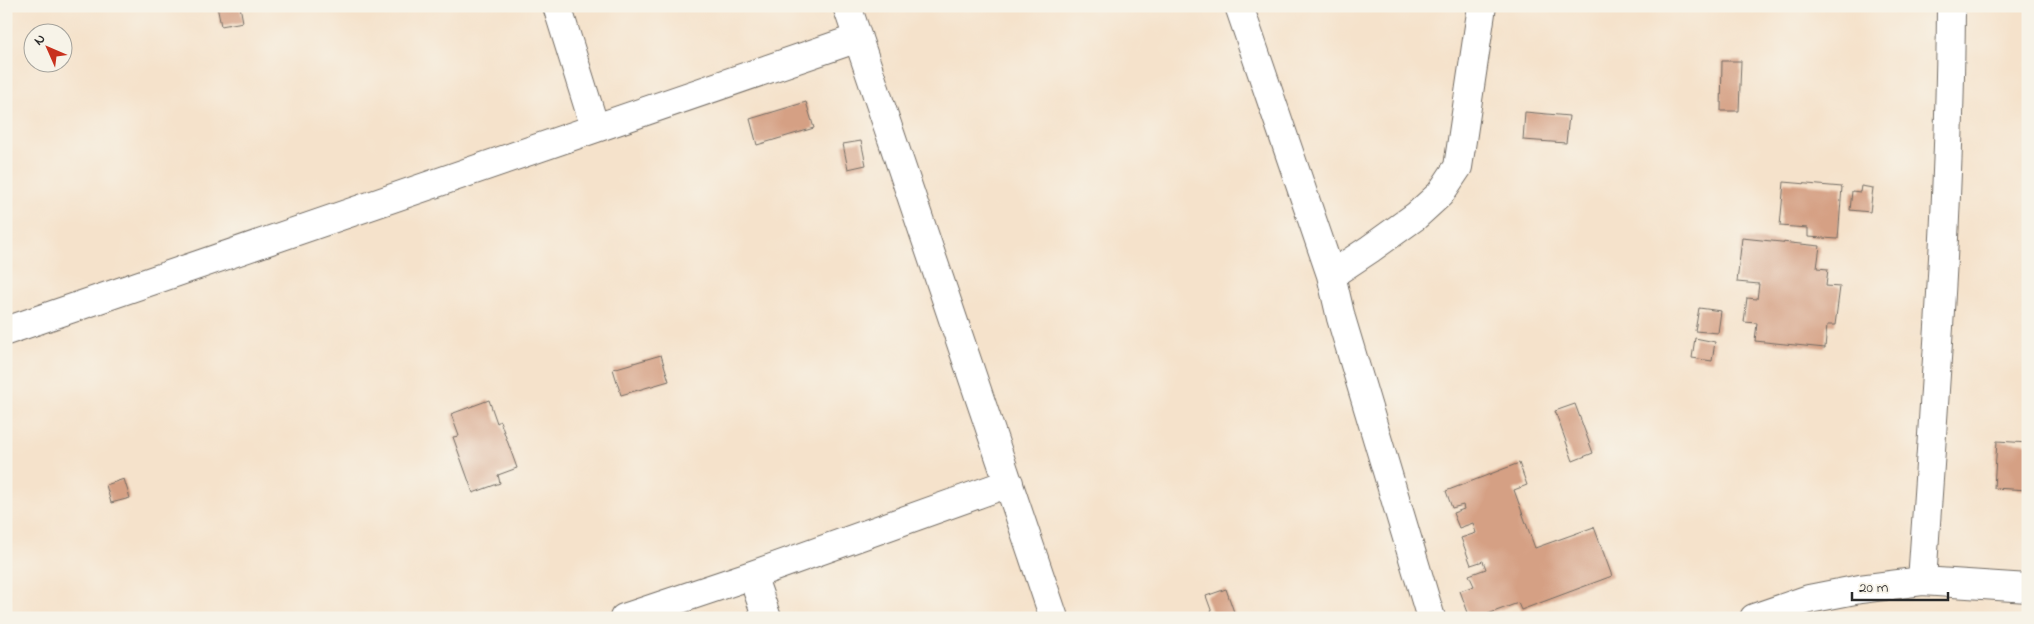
<svg xmlns="http://www.w3.org/2000/svg" width="2034" height="624" font-family="'Indie Flower',sans-serif">
<style>
.building{fill:#d5a084}
.lines{fill:none;stroke-linecap:round;stroke-linejoin:round}
.minor-casing{stroke:#726b63;stroke-width:30}
.minor{stroke:#fff;stroke-width:28}
</style>
<rect width="100%" height="100%" fill="#f7f3e8"/>
<filter id="ink" filterUnits="userSpaceOnUse"><feTurbulence type="fractalNoise" baseFrequency=".02" numOctaves="2"/><feDisplacementMap in="SourceGraphic" scale="10" xChannelSelector="R" yChannelSelector="G"/><feConvolveMatrix kernelMatrix="1 2 1 2 8 2 1 2 1" color-interpolation-filters="sRGB"/></filter>
<filter id="wash" filterUnits="userSpaceOnUse"><feTurbulence type="fractalNoise" baseFrequency=".0096" numOctaves="4" result="noise"/><feDisplacementMap in="SourceGraphic" scale="20" xChannelSelector="R" yChannelSelector="G"/><feGaussianBlur stdDeviation="1.12" result="paint"/><feColorMatrix in="noise" values="0 0 0 0 0 0 0 0 0 0 0 0 0 0 0 0 0 1.4 0 .05"/><feComposite in="paint" operator="in"/></filter>
<g filter="url(#wash)">
<rect width="100%" height="100%" fill="#f5e2cb"/>
<g id="blocks">
<path class="building" d="M 217,6 L 240,6 L 243,22 L 221,26 Z
M 1722,61 L 1741,61 L 1739,111 L 1721,111 Z
M 806,102 L 814,128 L 757,145 L 750,119 Z
M 1525,112 L 1569,116 L 1566,143 L 1523,140 Z
M 861,141 L 866,165 L 848,169 L 843,144 Z
M 1784,182 L 1842,187 L 1838,239 L 1808,237 L 1808,228 L 1780,226 Z
M 1861,186 L 1873,188 L 1870,212 L 1850,210 L 1852,191 L 1860,192 Z
M 1742,238 L 1820,246 L 1817,268 L 1828,269 L 1826,286 L 1840,287 L 1835,325 L 1827,325 L 1825,348 L 1755,341 L 1757,323 L 1744,322 L 1747,298 L 1757,299 L 1759,284 L 1737,282 Z
M 1699,308 L 1721,311 L 1718,333 L 1695,331 Z
M 1695,338 L 1715,342 L 1712,361 L 1692,358 Z
M 661,355 L 669,381 L 621,395 L 613,369 Z
M 489,400 L 497,423 L 500,421 L 517,468 L 498,475 L 500,483 L 473,493 L 453,437 L 459,436 L 451,414 Z
M 1575,404 L 1593,453 L 1573,461 L 1555,411 Z
M 1997,441 L 2028,443 L 2028,490 L 1994,488 Z
M 1519,463 L 1527,485 L 1514,490 L 1535,548 L 1594,527 L 1612,576 L 1521,610 L 1518,603 L 1477,618 L 1470,618 L 1460,591 L 1474,586 L 1469,575 L 1486,569 L 1483,561 L 1471,565 L 1461,538 L 1476,533 L 1473,523 L 1459,528 L 1453,513 L 1464,509 L 1463,505 L 1452,508 L 1446,491 Z
M 124,479 L 130,498 L 111,503 L 106,485 Z
M 1226,589 L 1235,615 L 1228,618 L 1214,618 L 1206,596 Z"/>
</g>
</g>
<g filter="url(#ink)">
<use href="#blocks" fill-opacity="0" stroke="#726b63" stroke-width="1"/>
<g class="lines">
<defs>
<path id="minor" d="M 557,6 L 595,128
M 847,6 L 1054,618
M 1239,6 L 1331,275 L 1341,318 L 1431,618
M 1331,275 L 1370,249 L 1416,216 L 1440,194 L 1458,167 L 1482,6
M 6,331 L 858,38
M 752,575 L 767,618
M 1922,581 C 1935,390 1950,198 1951,6
M 624,618 L 752,575 L 1009,483
M 1754,618 L 1809,599 L 1860,589 L 1922,581 L 2028,588"/>
</defs>
<use href="#minor" class="minor-casing"/>
<use href="#minor" class="minor"/>
</g>
</g>
<rect width="2034" height="624" fill="none" stroke="#f7f3e8" stroke-width="25"/>
<g transform="translate(48 48) rotate(315)"><circle r="24" fill="#f7f3e8" stroke="#a5a39c"/>
<path d="M0-4L9 19L0 12L-9 19Z" fill="#c8321e"/>
<text y="-8" font-size="14" font-weight="bold" text-anchor="middle" fill="#2b2b2b">N</text>
</g>
<path d="M1852 592v8h96v-8" fill="none" stroke="#2b2b2b" stroke-width="2.5"/>
<text x="1859" y="592" font-size="15" fill="#2b2b2b" stroke="#f7f3e8" stroke-width="4" paint-order="stroke">20 m</text>
</svg>
